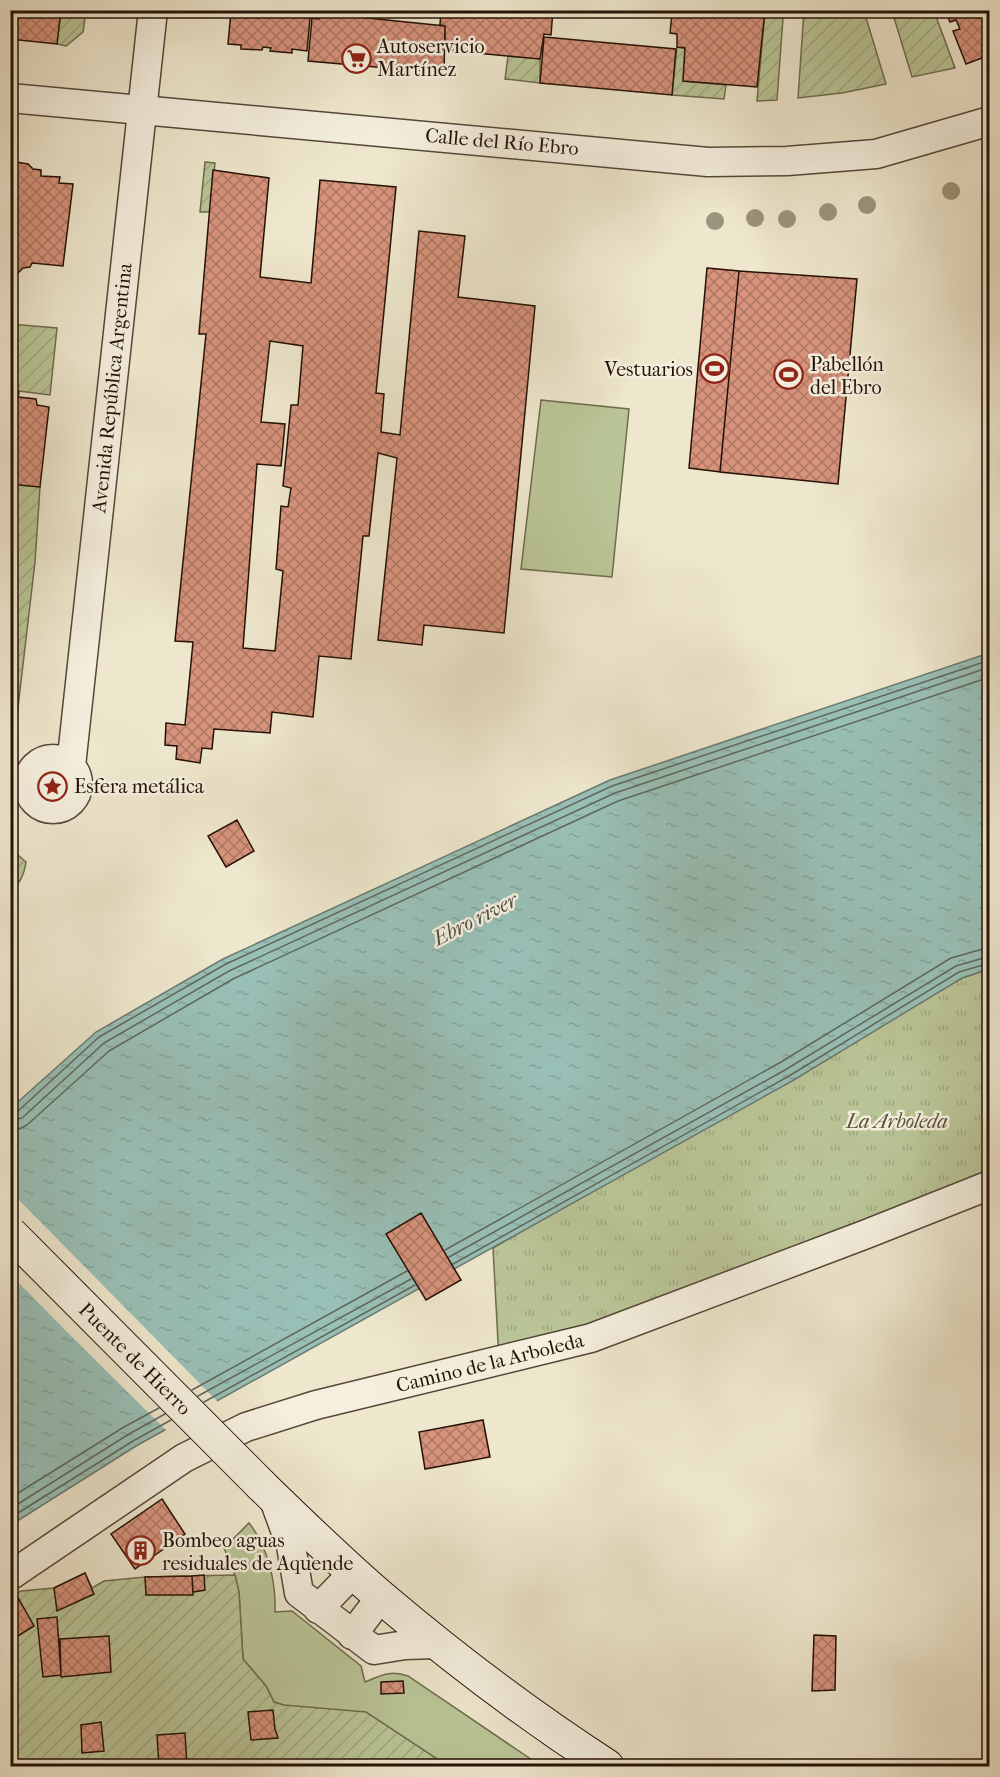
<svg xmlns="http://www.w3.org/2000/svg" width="1000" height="1777" font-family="'IM FELL French Canon',serif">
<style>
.grass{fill:#bac597;stroke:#6f6b4e;stroke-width:1.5}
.park{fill:url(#park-tufts);stroke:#6f6b4e;stroke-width:1.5}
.garden{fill:url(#garden-furrows);stroke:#6f6b4e;stroke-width:1.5}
.water{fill:url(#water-ripples);stroke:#6a7a70;stroke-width:1.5}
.pier{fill:#eee7cd}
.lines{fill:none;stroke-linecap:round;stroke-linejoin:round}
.shore{stroke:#5e685e;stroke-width:1.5}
.building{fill:url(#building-cross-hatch);stroke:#241106;stroke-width:1.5;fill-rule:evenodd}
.minor-casing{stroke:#564638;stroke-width:31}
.secondary-casing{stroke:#241106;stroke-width:35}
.minor{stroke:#f4efde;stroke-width:28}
.secondary{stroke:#f4efde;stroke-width:33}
.secondary-bridge-casing{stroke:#241106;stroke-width:35;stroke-linecap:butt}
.secondary-bridge{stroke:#f4efde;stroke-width:33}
.tree{fill:#9c947c}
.labels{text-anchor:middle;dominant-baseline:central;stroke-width:5;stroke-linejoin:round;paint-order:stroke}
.poi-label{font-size:20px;fill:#241106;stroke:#f4efde;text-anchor:start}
.street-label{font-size:20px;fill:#241106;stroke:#f4efde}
.park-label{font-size:20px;font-style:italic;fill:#585039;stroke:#f4efde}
.water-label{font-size:21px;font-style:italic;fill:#4d4e44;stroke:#f4efde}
</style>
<defs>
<pattern id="park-tufts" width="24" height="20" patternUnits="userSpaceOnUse" patternTransform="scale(1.5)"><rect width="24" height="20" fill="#bac597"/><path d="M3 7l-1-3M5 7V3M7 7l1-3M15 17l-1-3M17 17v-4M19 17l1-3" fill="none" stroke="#a0a881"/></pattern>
<pattern id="garden-furrows" width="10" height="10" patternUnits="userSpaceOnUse" patternTransform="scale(1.5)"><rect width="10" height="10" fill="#bac597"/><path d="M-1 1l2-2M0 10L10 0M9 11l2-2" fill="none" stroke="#a0a881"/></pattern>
<pattern id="water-ripples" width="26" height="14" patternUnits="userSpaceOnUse" patternTransform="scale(1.5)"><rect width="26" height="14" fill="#99c0b7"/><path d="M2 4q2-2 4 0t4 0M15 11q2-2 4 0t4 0" fill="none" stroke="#84a49c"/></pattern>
<pattern id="building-cross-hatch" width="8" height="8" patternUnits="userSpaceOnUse" patternTransform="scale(1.5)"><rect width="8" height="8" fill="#d7937c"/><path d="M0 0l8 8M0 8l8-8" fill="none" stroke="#ae7764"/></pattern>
</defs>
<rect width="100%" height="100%" fill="#eee7cd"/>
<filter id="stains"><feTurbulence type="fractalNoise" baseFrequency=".00333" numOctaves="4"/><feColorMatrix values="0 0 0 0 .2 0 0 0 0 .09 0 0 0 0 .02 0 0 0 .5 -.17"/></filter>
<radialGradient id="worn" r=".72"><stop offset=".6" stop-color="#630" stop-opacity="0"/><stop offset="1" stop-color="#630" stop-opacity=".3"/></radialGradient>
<path class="grass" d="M 541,400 L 629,409 L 612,577 L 521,569 Z
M 249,1523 C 268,1547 276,1582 275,1612 L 292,1611 L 361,1666 L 365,1682 C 382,1675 391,1670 408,1676 L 541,1766 L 447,1766 L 274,1702 L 266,1686 L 243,1659 L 239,1592 L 235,1575 L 224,1548 Z"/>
<path class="park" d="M 989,969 L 989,1185 L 499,1361 L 493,1248 L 962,978 Z"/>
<path class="garden" d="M 61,11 L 86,11 L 83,32 L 66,46 L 57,44 Z
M 765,11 L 777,11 L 781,13 L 783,18 L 777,100 L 757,101 Z
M 804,11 L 864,11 L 886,84 L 842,93 L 798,98 Z
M 892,11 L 934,11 L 955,68 L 912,77 Z
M 677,47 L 685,48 L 683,81 L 726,85 L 724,99 L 672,95 Z
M 508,56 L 540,59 L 540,83 L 505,79 Z
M 205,162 L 215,163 L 210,212 L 200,212 Z
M 10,324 L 57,328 L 50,395 L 11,390 Z
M 11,484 L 40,487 L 35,562 L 17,716 L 14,738 L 11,742 L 11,677 L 15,664 L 12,663 L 13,649 L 10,648 Z
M 11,849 L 26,862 C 24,876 20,882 11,892 Z
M 85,1573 L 92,1588 L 104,1581 L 145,1577 L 235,1575 L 239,1592 L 243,1659 L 266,1686 L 274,1702 L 284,1705 L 366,1712 L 448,1766 L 11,1766 L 11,1598 L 21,1591 L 54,1588 Z"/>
<path class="water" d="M 989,653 L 989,969 L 962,978 L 792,1081 L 136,1446 L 11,1525 L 10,1109 L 96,1032 L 223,959 L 610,780 Z"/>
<path class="pier" d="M 11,1192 L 219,1403 L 168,1432 L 66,1331 L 10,1274 Z"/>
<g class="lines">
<path class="shore" d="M 10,1113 L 17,1112 L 99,1037 L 226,964 L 612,786 L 990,660
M 10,1121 L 22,1118 L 104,1043 L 229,971 L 615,793 L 990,667
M 10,1130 L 19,1129 L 27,1125 L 109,1051 L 233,979 L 618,801 L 990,677
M 445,1250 L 781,1062 L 951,958 L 990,947
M 449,1257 L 785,1070 L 956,966 L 990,956
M 453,1264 L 789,1076 L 959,972 L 990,963
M 192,1390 L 407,1271
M 198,1396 L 411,1279
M 204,1402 L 415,1285
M 10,1498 L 124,1427 L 159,1408
M 10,1509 L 129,1434 L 165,1414
M 10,1518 L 133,1441 L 171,1420"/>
</g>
<path class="building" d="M 10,10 L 61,10 L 57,44 L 10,39 Z
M 227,10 L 319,10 L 319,19 L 310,18 L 307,51 L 292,49 L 292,53 L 270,51 L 271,48 L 263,47 L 262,50 L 241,49 L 241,45 L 228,44 L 231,11 Z
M 441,10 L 553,10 L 551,35 L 544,34 L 540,59 L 445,50 L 445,26 L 440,25 Z
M 680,10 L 765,10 L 757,87 L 683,81 L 685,48 L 677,47 L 677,34 L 670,33 L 672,13 L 679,13 Z
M 945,10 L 990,10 L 990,55 L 966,64 L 953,31 L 960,29 L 956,20 L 950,22 Z
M 319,13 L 445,26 L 444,73 L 308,61 L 312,18 L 319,19 Z
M 544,37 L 676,49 L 672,95 L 540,83 Z
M 10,161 L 28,164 L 33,169 L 41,170 L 41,176 L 60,177 L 59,183 L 73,184 L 63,266 L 32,263 L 30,267 L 23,268 L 18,273 L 10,272 Z
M 213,170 L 269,178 L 260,277 L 311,283 L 320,180 L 396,187 L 376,393 L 384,394 L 381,432 L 400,435 L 419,231 L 465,236 L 458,297 L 535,306 L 504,633 L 424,625 L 422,645 L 378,640 L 397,458 L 378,453 L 369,536 L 363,536 L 351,659 L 319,656 L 313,717 L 272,712 L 270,733 L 214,729 L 212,749 L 202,748 L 200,763 L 176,759 L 177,746 L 165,745 L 166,723 L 185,725 L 193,642 L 175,641 L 206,334 L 199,334 ZM 270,341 L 303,346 L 298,405 L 291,405 L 283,486 L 291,488 L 288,507 L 281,506 L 276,569 L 283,571 L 275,651 L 243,648 L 257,464 L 281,466 L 285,424 L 261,422 Z
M 707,268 L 739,271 L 720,472 L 689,468 Z
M 739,271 L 857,279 L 838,484 L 720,472 Z
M 10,390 L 19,392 L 18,397 L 36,399 L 37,405 L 49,407 L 40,487 L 10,484 Z
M 10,648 L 13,649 L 12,663 L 15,664 L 13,677 L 10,677 Z
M 237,820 L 254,851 L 226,867 L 208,836 Z
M 421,1213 L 461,1280 L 426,1300 L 386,1234 Z
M 483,1420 L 490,1457 L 425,1469 L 419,1432 Z
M 162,1499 L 185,1534 L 135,1569 L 111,1534 Z
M 85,1573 L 94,1594 L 57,1611 L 54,1588 Z
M 204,1575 L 205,1590 L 193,1592 L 192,1576 Z
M 192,1576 L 193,1595 L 146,1595 L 145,1577 Z
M 16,1594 L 34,1626 L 10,1641 L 10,1598 Z
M 57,1617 L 61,1675 L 43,1677 L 37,1619 Z
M 814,1635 L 836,1636 L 835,1690 L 812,1691 Z
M 109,1636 L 111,1672 L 61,1677 L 60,1639 Z
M 403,1681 L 404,1693 L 381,1694 L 381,1682 Z
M 273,1710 L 275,1729 L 278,1738 L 251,1740 L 248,1712 Z
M 101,1722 L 104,1751 L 82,1753 L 81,1725 Z
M 185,1733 L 187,1766 L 159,1766 L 157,1735 Z"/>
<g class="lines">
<defs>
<path id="minor" d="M 10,98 L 708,162 L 787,161 L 876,154 L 990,121
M28 784a25 25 0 1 1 50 0a25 25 0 1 1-50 0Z
M 71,766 L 153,10
M 273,1497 L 291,1546 L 299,1593 L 374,1650 L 405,1645 L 437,1644
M 10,1576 L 184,1458 L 246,1427 L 316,1405 L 591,1338 L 864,1235 L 990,1185
M 318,1609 L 353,1573
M 352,1635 L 381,1597"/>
<path id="secondary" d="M 261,1485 C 300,1523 339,1561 381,1597 C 453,1658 528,1715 607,1766"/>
</defs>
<use href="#minor" class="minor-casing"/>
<use href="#secondary" class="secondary-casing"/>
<use href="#minor" class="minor"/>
<use href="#secondary" class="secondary"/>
<defs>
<path id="secondary-bridge" d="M 10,1233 L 261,1485"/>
</defs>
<use href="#secondary-bridge" class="secondary-bridge-casing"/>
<use href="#secondary-bridge" class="secondary-bridge"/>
</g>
<g class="tree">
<circle cx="951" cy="191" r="9"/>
<circle cx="867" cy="205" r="9"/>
<circle cx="828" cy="212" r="9"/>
<circle cx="755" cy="218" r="9"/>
<circle cx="787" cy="219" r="9"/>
<circle cx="715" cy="221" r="9"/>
</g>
<defs>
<symbol id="supermarket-ring" viewBox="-11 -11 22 22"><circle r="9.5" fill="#f4efde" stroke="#8f2418" stroke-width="1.5"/><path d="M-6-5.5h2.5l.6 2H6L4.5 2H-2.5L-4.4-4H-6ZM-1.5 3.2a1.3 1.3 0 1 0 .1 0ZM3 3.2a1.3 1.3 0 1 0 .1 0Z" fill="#8f2418"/></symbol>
<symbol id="stadium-ring" viewBox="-11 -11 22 22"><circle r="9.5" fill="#f4efde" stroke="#8f2418" stroke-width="1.5"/><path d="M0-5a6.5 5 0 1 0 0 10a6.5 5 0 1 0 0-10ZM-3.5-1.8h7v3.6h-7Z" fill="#8f2418"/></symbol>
<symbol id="sight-ring" viewBox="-11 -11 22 22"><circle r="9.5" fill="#f4efde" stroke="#8f2418" stroke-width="1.5"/><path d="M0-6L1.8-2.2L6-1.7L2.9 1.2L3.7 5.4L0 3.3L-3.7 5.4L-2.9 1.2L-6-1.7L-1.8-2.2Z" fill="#8f2418"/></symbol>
<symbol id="building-ring" viewBox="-11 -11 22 22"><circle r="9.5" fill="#f4efde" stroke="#8f2418" stroke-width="1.5"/><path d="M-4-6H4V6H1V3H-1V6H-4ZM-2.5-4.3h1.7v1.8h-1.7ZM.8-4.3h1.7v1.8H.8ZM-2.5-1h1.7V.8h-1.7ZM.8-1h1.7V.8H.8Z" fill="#8f2418"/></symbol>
</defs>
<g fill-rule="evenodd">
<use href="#supermarket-ring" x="340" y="42" width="33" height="33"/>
<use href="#stadium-ring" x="698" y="352" width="33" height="33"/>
<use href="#stadium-ring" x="772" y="358" width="33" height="33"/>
<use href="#sight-ring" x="36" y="770" width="33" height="33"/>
<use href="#building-ring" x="124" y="1534" width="33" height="33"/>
</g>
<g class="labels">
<g class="poi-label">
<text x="377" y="46">Autoservicio<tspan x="377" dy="23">Martínez</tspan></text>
<text x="810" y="364">Pabellón<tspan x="810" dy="23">del Ebro</tspan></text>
<text x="693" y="369" text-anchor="end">Vestuarios</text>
<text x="74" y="786">Esfera metálica</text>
<text x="162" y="1540">Bombeo aguas<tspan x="162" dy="23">residuales de Aquende</tspan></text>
</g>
<g class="street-label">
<text transform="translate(502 142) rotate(5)">Calle del Río Ebro</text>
<text transform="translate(112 388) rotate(-84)">Avenida República Argentina</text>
<text transform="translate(135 1359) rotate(45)">Puente de Hierro</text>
<text transform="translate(490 1363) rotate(-14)">Camino de la Arboleda</text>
</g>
<g class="park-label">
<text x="897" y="1121">La Arboleda</text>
</g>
<g class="water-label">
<text transform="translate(475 919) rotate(-27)">Ebro river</text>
</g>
</g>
<rect width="1000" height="1777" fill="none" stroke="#eee7cd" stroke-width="36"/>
<rect x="12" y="12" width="976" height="1753" fill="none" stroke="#241106" stroke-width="3"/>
<rect x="18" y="18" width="964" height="1741" fill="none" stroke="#241106" stroke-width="1.5"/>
<rect width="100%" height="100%" filter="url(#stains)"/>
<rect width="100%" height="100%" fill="url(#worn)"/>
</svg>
